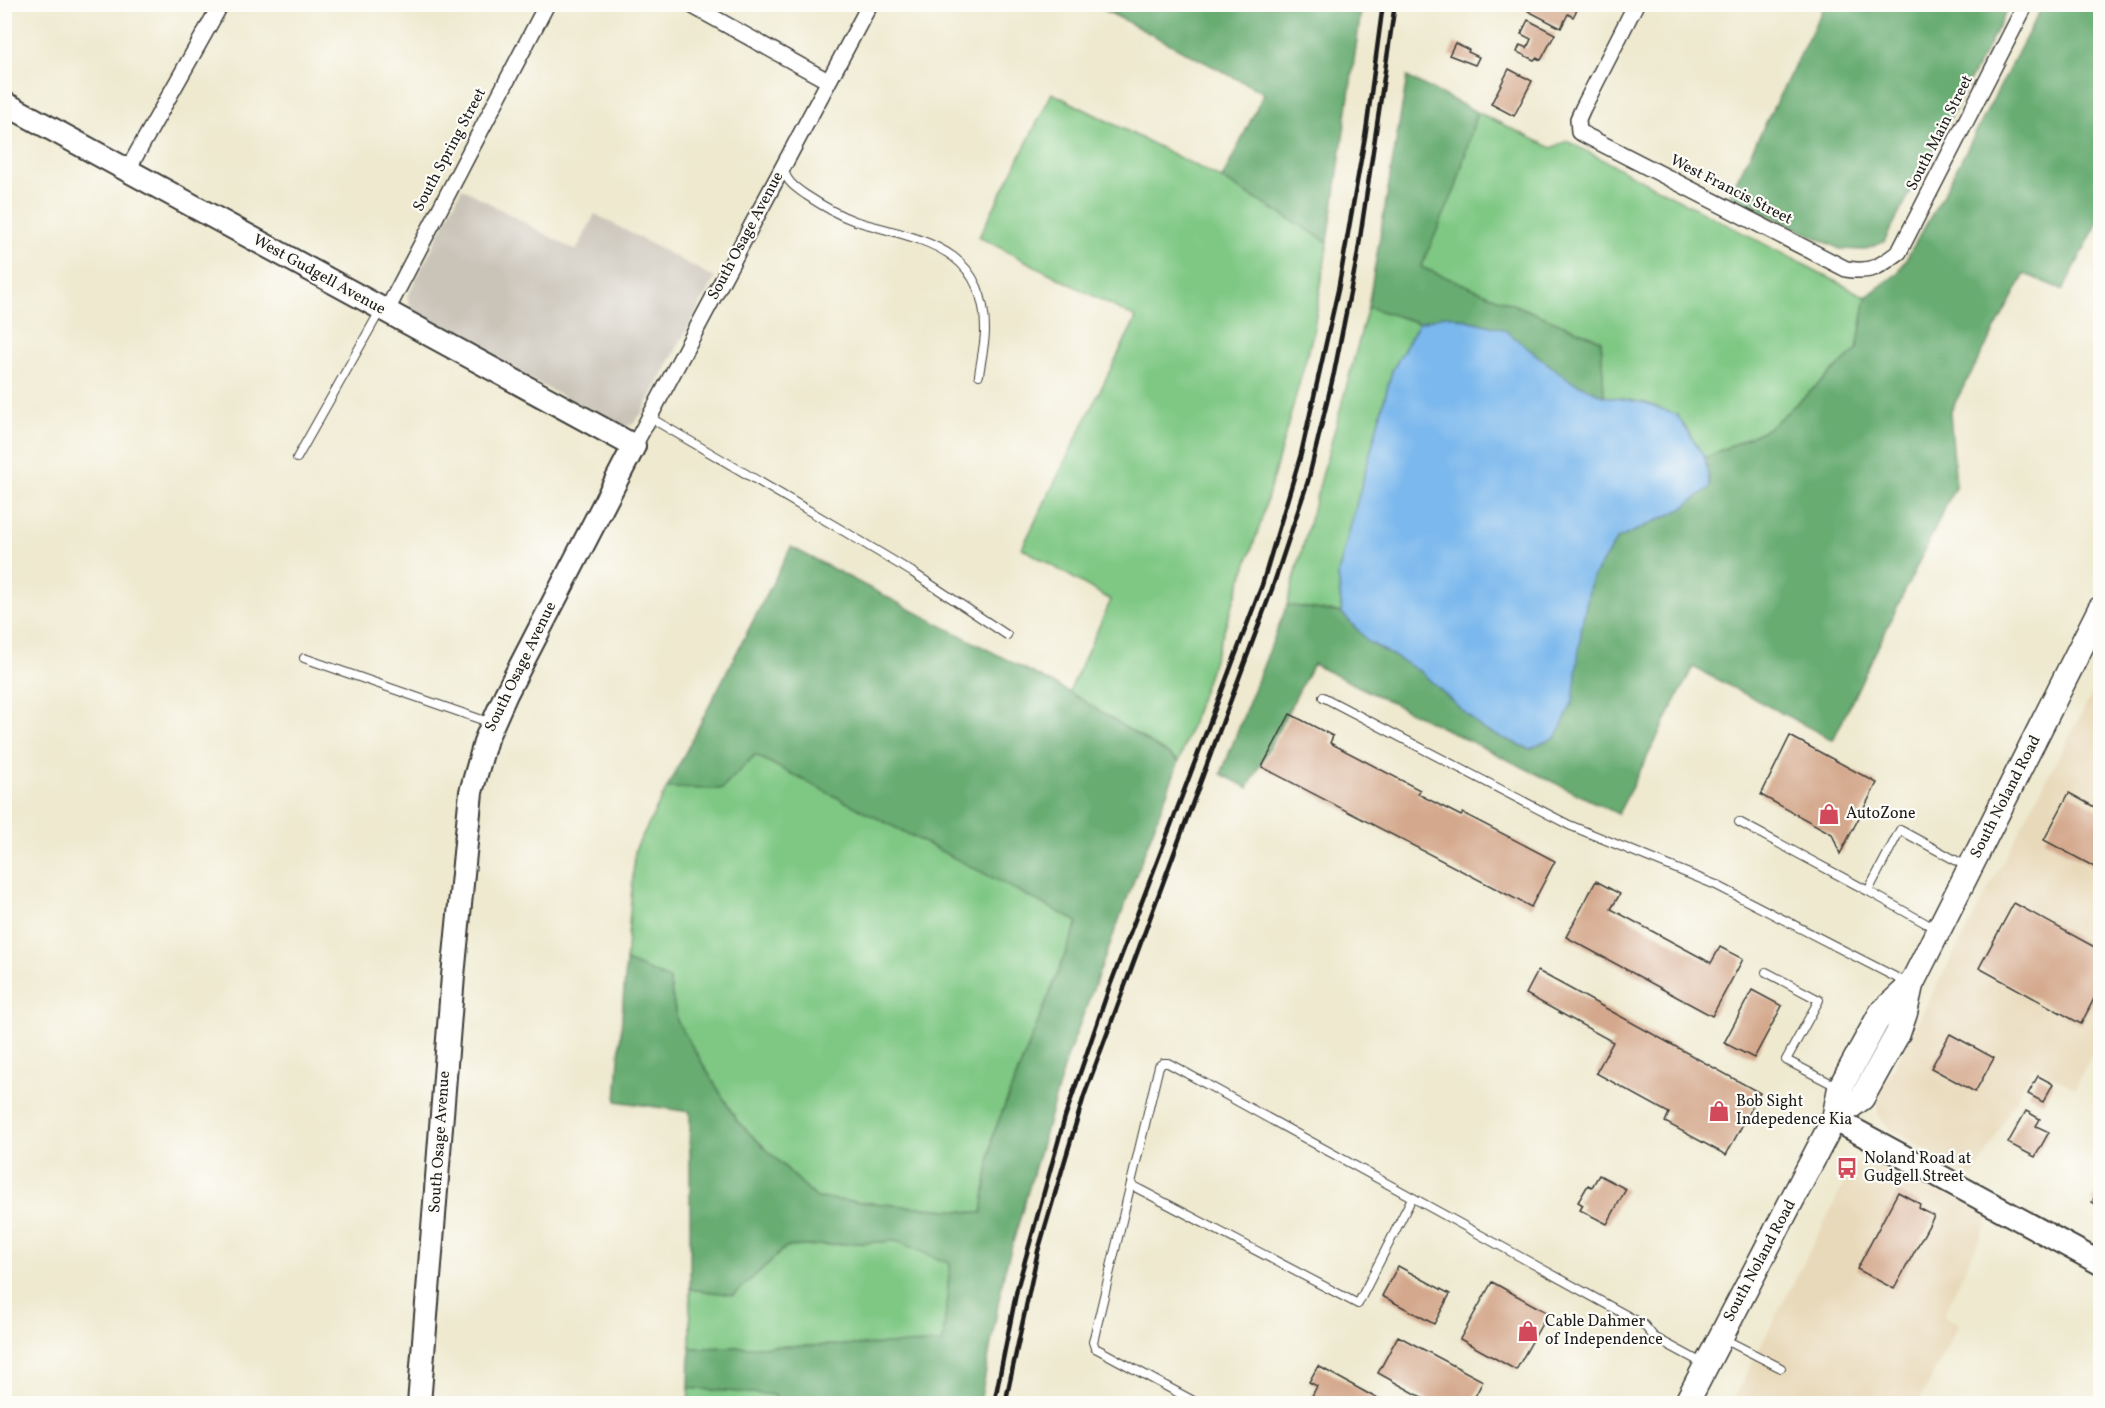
<svg xmlns="http://www.w3.org/2000/svg" width="2105" height="1408" font-family="Vollkorn,serif">
<style>
.built{fill:#e8d9ba}
.industrial{fill:#c9c3b8}
.green{fill:#7fc884;stroke:#4e7250;stroke-width:1.5}
.forest{fill:#67ac72;stroke:#426447;stroke-width:1.5}
.water{fill:#7ab8ed;stroke:#4b6a84;stroke-width:1.5}
.building{fill:#d4a88c}
.lines{fill:none;stroke-linecap:round;stroke-linejoin:round}
.lane-casing{stroke:#3c3b37;stroke-width:10}
.street-casing{stroke:#3c3b37;stroke-width:18}
.secondary-casing{stroke:#3c3b37;stroke-width:26}
.primary-casing{stroke:#3c3b37;stroke-width:27}
.lane{stroke:#fff;stroke-width:8}
.street{stroke:#fff;stroke-width:15}
.secondary{stroke:#fff;stroke-width:22}
.primary{stroke:#fff;stroke-width:24}
.rail{stroke:#1c1c1c;stroke-width:4.5}
.labels{text-anchor:middle;dominant-baseline:central;stroke-width:4.5;stroke-linejoin:round;paint-order:stroke}
.street-label{font-size:16px;fill:#1c1c1c;stroke:#fdfcf7}
.poi-label{font-size:16px;fill:#1c1c1c;stroke:#fdfcf7;text-anchor:start}
</style>
<rect width="100%" height="100%" fill="#fdfcf7"/>
<filter id="ink" filterUnits="userSpaceOnUse"><feTurbulence type="fractalNoise" baseFrequency=".0167" numOctaves="2"/><feDisplacementMap in="SourceGraphic" scale="12" xChannelSelector="R" yChannelSelector="G"/><feConvolveMatrix kernelMatrix="1 2 1 2 8 2 1 2 1" color-interpolation-filters="sRGB"/></filter>
<filter id="wash" filterUnits="userSpaceOnUse"><feTurbulence type="fractalNoise" baseFrequency=".008" numOctaves="4" result="noise"/><feDisplacementMap in="SourceGraphic" scale="24" xChannelSelector="R" yChannelSelector="G"/><feGaussianBlur stdDeviation="1.35" result="paint"/><feColorMatrix in="noise" values="0 0 0 0 0 0 0 0 0 0 0 0 0 0 0 0 0 1.4 0 .05"/><feComposite in="paint" operator="in"/></filter>
<g filter="url(#wash)">
<rect width="100%" height="100%" fill="#eee9cf"/>
<path class="built" d="M 2100,679 L 2100,1039 L 2075,1088 L 2034,1067 L 1973,1178 L 1890,1129 L 1878,1114 L 1877,1098 Z
M 1868,1157 L 1885,1159 L 1991,1215 L 1943,1315 L 1959,1324 L 1918,1403 L 1731,1404 L 1855,1163 Z"/>
<path class="industrial" d="M 462,188 L 576,251 L 595,214 L 715,278 L 642,413 L 632,425 L 620,427 L 427,325 L 412,310 L 407,297 Z"/>
<path class="green" d="M 1052,93 L 1222,179 L 1328,242 L 1313,334 L 1260,525 L 1179,761 L 1069,692 L 1111,600 L 1022,548 L 1136,318 L 979,237 Z
M 1477,112 L 1552,148 L 1567,141 L 1866,297 L 1857,350 L 1769,428 L 1705,458 L 1677,415 L 1646,403 L 1604,396 L 1601,340 L 1420,267 L 1456,187 Z
M 1368,307 L 1419,323 L 1392,371 L 1338,574 L 1342,613 L 1287,605 Z
M 755,755 L 1078,922 L 993,1135 L 982,1213 L 817,1198 L 737,1121 L 677,1021 L 669,979 L 626,961 L 635,850 L 667,788 L 721,789 Z
M 897,1241 L 950,1263 L 943,1343 L 690,1348 L 690,1289 L 734,1295 L 786,1247 Z
M 689,1388 L 775,1395 L 776,1403 L 688,1404 Z"/>
<path class="forest" d="M 1095,5 L 1362,5 L 1328,242 L 1222,179 L 1264,93 Z
M 1825,5 L 2010,5 L 1884,242 L 1864,250 L 1840,249 L 1729,196 Z
M 2043,5 L 2100,5 L 2100,136 L 2096,144 L 2100,147 L 2100,218 L 2063,290 L 2025,274 L 1950,412 L 1956,485 L 1833,740 L 1693,667 L 1618,814 L 1313,664 L 1248,788 L 1221,774 L 1287,605 L 1342,613 L 1369,642 L 1420,671 L 1484,730 L 1530,749 L 1582,624 L 1591,580 L 1617,539 L 1682,509 L 1710,487 L 1705,458 L 1769,428 L 1857,350 L 1866,297 L 1898,273 L 1938,204 Z
M 1407,77 L 1477,112 L 1456,187 L 1421,267 L 1601,340 L 1604,396 L 1569,380 L 1503,329 L 1446,315 L 1419,323 L 1368,307 Z
M 791,547 L 1069,692 L 1179,761 L 1067,1058 L 1004,1273 L 980,1403 L 776,1403 L 775,1395 L 689,1388 L 690,1348 L 943,1343 L 950,1264 L 896,1241 L 786,1247 L 734,1295 L 690,1289 L 690,1112 L 616,1101 L 626,961 L 669,979 L 677,1021 L 737,1121 L 817,1198 L 982,1213 L 993,1135 L 1078,922 L 755,755 L 722,789 L 667,788 Z"/>
<path class="water" d="M 1446,315 L 1503,329 L 1569,380 L 1604,396 L 1646,403 L 1677,415 L 1705,458 L 1710,487 L 1682,509 L 1617,539 L 1591,580 L 1582,624 L 1573,701 L 1557,736 L 1530,749 L 1484,730 L 1420,671 L 1369,642 L 1342,613 L 1338,574 L 1392,371 L 1419,323 Z"/>
<g id="blocks">
<path class="building" d="M 1532,4 L 1580,4 L 1573,17 L 1568,14 L 1561,28 L 1528,11 Z
M 1528,20 L 1555,34 L 1541,60 L 1536,58 L 1534,60 L 1517,52 L 1520,45 L 1527,48 L 1531,39 L 1521,34 Z
M 1455,43 L 1469,50 L 1468,52 L 1479,57 L 1475,65 L 1449,55 Z
M 1509,69 L 1532,81 L 1514,116 L 1491,104 Z
M 1290,714 L 1333,736 L 1330,743 L 1420,790 L 1418,794 L 1461,816 L 1463,813 L 1555,861 L 1531,907 L 1262,767 Z
M 1790,736 L 1877,783 L 1840,854 L 1832,834 L 1761,795 Z
M 2069,793 L 2100,810 L 2100,870 L 2044,840 Z
M 1596,881 L 1620,894 L 1611,909 L 1711,963 L 1720,947 L 1743,959 L 1712,1016 L 1566,937 Z
M 2014,903 L 2100,950 L 2100,987 L 2081,1024 L 1979,968 Z
M 1538,971 L 1760,1093 L 1726,1155 L 1665,1122 L 1669,1113 L 1596,1073 L 1613,1042 L 1526,994 Z
M 1752,990 L 1782,1006 L 1754,1058 L 1724,1043 Z
M 1950,1034 L 1994,1058 L 1975,1092 L 1931,1068 Z
M 2038,1076 L 2053,1084 L 2043,1102 L 2028,1094 Z
M 2026,1111 L 2040,1119 L 2036,1126 L 2049,1132 L 2035,1157 L 2008,1143 Z
M 1599,1175 L 1626,1189 L 1607,1224 L 1580,1210 L 1583,1205 L 1578,1202 L 1588,1185 L 1592,1187 Z
M 2100,1186 L 2100,1207 L 2092,1202 Z
M 1898,1192 L 1920,1204 L 1919,1208 L 1934,1216 L 1894,1289 L 1857,1269 Z
M 1398,1266 L 1450,1294 L 1434,1324 L 1382,1296 Z
M 1492,1282 L 1548,1313 L 1516,1370 L 1460,1339 Z
M 1398,1336 L 1483,1381 L 1471,1404 L 1434,1404 L 1378,1373 Z
M 1318,1366 L 1387,1404 L 1308,1404 L 1317,1386 L 1309,1382 Z"/>
</g>
</g>
<g filter="url(#ink)">
<use href="#blocks" fill-opacity="0" stroke="#3c3b37" stroke-width="1.5"/>
<g class="lines">
<defs>
<path id="lane" d="M 784,168 C 785,181 796,188 806,195 C 821,205 838,215 855,221 C 919,240 985,245 985,330 C 985,344 981,360 979,375
M 649,417 L 847,533 L 912,572 L 1007,635
M 297,458 L 380,311
M 304,658 L 491,723
M 1323,697 L 1569,825 L 1716,885 L 1907,983
M 1739,822 L 1868,891
M 1936,929 L 1868,891 L 1900,830 L 1966,866
M 1766,972 L 1819,1000 L 1786,1060 L 1836,1086
M 1131,1185 L 1358,1304 L 1412,1198
M 1724,1339 L 1781,1368
M 1199,1404 L 1101,1351 L 1095,1348 L 1093,1342 L 1159,1066 L 1163,1063 L 1168,1063 L 1644,1325 L 1654,1337 L 1704,1364"/>
<path id="street" d="M 689,4 L 828,81
M 1636,4 L 1583,108 L 1578,119 L 1579,132 L 1846,269 C 1872,273 1879,267 1899,252 L 2026,4
M 127,171 L 221,4
M 386,312 L 547,4
M 634,446 L 870,4"/>
<path id="secondary" d="M 4,103 L 634,446 L 506,694 L 486,739 L 471,792 L 453,976 L 419,1404
M 1834,1119 L 2100,1263"/>
<path id="primary" d="M 1834,1119 L 1862,1098 L 1898,1033 L 1905,1013 L 1911,985 L 2100,609
M 1686,1404 L 1834,1119 L 1840,1088 L 1881,1013 L 1911,985"/>
</defs>
<use href="#lane" class="lane-casing"/>
<use href="#street" class="street-casing"/>
<use href="#secondary" class="secondary-casing"/>
<use href="#primary" class="primary-casing"/>
<use href="#lane" class="lane"/>
<use href="#street" class="street"/>
<use href="#secondary" class="secondary"/>
<use href="#primary" class="primary"/>
<path class="rail" d="M 994,1404 L 1017,1289 L 1065,1117 L 1108,991 L 1262,585 L 1301,454 L 1338,290 L 1366,131 L 1383,4
M 1005,1404 L 1038,1251 L 1084,1096 L 1272,589 L 1308,481 L 1334,373 L 1357,258 L 1395,4"/>
</g>
</g>
<defs>
<symbol id="shop-bare" viewBox="-9 -9 18 18"><path d="M-5-2.5h2.3a2.7 3.5 0 0 1 5.4 0H5L5.5 6h-11ZM-1.5-2.5h3a1.5 2.3 0 0 0-3 0Z" fill="#d1495b" stroke="#fdfcf7" stroke-width="2.5" paint-order="stroke"/></symbol>
<symbol id="bus-bare" viewBox="-9 -9 18 18"><path d="M-5-6H5V4H4V6H2V4H-2V6H-4V4H-5ZM-3.5-4V0h7V-4ZM-3.5 1.2v1.5H-2V1.2ZM2 1.2v1.5H3.5V1.2Z" fill="#d1495b" stroke="#fdfcf7" stroke-width="2.5" paint-order="stroke"/></symbol>
</defs>
<g fill-rule="evenodd">
<use href="#shop-bare" x="1814" y="799" width="30" height="30"/>
<use href="#shop-bare" x="1704" y="1096" width="30" height="30"/>
<use href="#bus-bare" x="1832" y="1153" width="30" height="30"/>
<use href="#shop-bare" x="1513" y="1316" width="30" height="30"/>
</g>
<g class="labels">
<g class="street-label">
<text transform="translate(1940 133) rotate(-63)">South Main Street</text>
<text transform="translate(450 150) rotate(-62)">South Spring Street</text>
<text transform="translate(1731 190) rotate(27)">West Francis Street</text>
<text transform="translate(746 236) rotate(-62)">South Osage Avenue</text>
<text transform="translate(319 275) rotate(29)">West Gudgell Avenue</text>
<text transform="translate(521 667) rotate(-64)">South Osage Avenue</text>
<text transform="translate(2006 797) rotate(-63)">South Noland Road</text>
<text transform="translate(440 1142) rotate(-86)">South Osage Avenue</text>
<text transform="translate(1760 1261) rotate(-62)">South Noland Road</text>
</g>
<g class="poi-label">
<text x="1846" y="814">AutoZone</text>
<text x="1736" y="1102">Bob Sight<tspan x="1736" dy="18">Indepedence Kia</tspan></text>
<text x="1864" y="1159">Noland Road at<tspan x="1864" dy="18">Gudgell Street</tspan></text>
<text x="1545" y="1322">Cable Dahmer<tspan x="1545" dy="18">of Independence</tspan></text>
</g>
</g>
<rect width="2105" height="1408" fill="none" stroke="#fdfcf7" stroke-width="24"/>
</svg>
